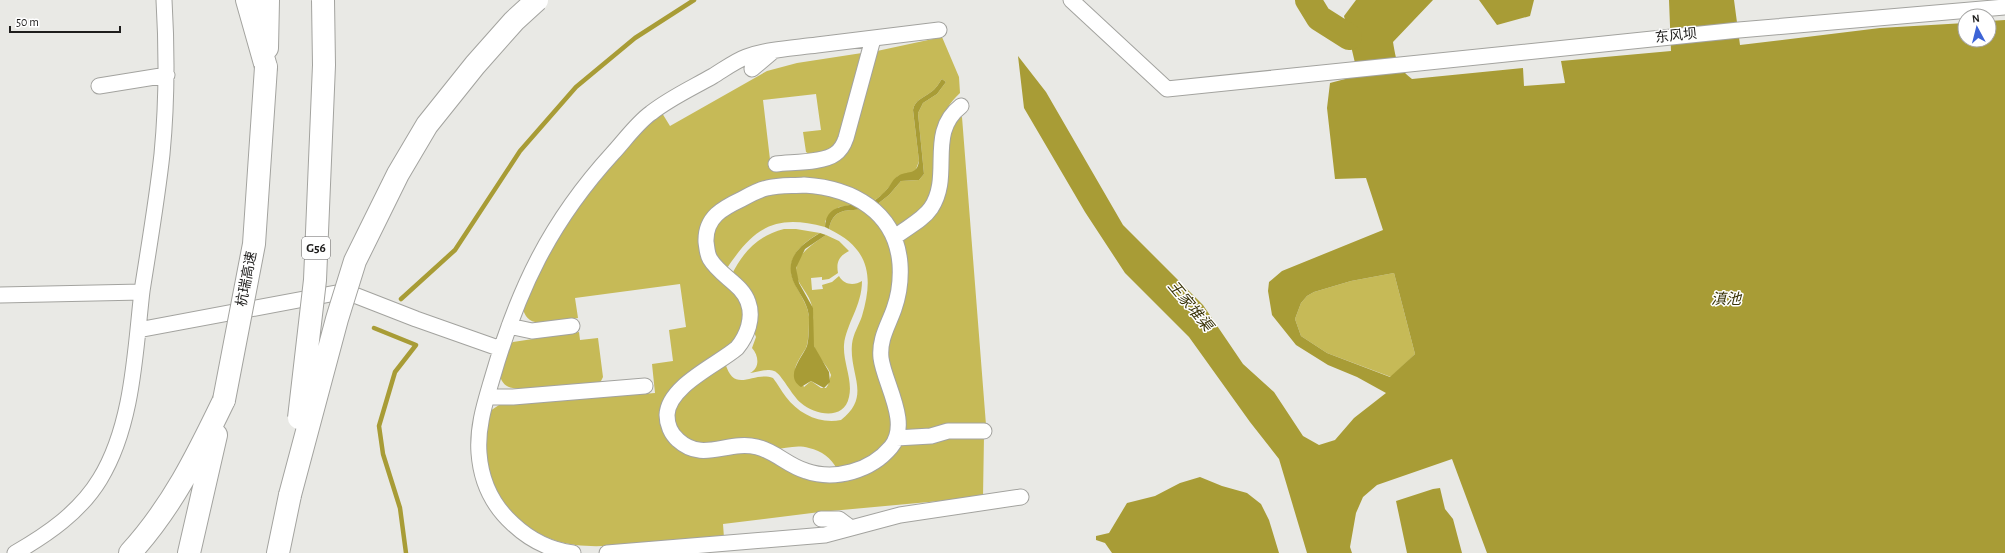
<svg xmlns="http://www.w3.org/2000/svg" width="2005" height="553" font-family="'Alegreya Sans','Noto Sans SC',sans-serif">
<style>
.green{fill:#c6ba57}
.water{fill:#a89c36;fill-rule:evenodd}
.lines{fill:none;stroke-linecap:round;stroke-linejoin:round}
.stream{stroke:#a89c36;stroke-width:4.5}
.river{stroke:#a89c36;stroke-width:26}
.minor-casing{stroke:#a3a39f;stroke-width:17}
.highway-casing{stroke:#a3a39f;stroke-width:24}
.minor{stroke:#fff;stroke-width:15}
.highway{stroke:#fff;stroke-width:22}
.highway-bridge-casing{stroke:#a3a39f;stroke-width:24;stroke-linecap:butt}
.highway-bridge{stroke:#fff;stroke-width:22}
.labels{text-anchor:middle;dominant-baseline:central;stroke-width:3;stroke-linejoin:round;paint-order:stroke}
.shield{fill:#fff;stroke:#626160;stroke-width:1}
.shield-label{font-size:13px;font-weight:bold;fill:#1e1d1c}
.street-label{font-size:14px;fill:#1e1d1c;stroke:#fff}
.water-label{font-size:15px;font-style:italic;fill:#3a3408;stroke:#fff}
</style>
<rect width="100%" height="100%" fill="#e9e9e5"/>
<path class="green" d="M 942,37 L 959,77 L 960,93 C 917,132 956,181 916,216 C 911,220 904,226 898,228 L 893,225 L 875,206 L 889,195 L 901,181 L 919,180 L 924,174 L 918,113 L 923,103 L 937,94 L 946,82 L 942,79 C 939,83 936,89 931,92 C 924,98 915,99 913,110 L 919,161 L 915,172 L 898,176 L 883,194 L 871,203 C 844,179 794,176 761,186 C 752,188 744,194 736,197 C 716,207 702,217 702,242 C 702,279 754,286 744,326 C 737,351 700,369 679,382 C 669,394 658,409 665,426 C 683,477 721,443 756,451 C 773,455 785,467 800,473 C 814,479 829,479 844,478 C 874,474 883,454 907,443 C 933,438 958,432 984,436 L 983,497 L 820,512 L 723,524 L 724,538 C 698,539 672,540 645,543 C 598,547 556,553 519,519 C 511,512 504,503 498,493 C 485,468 482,439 490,411 L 499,405 L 655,393 L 652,364 L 673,361 L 669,330 L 686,327 L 680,284 L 575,298 L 578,318 C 567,320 538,326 530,320 C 526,317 523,312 523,307 C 523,292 572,213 584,198 C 606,168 633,137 662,113 L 670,126 L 767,71 L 797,63 L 862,53 L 863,56 C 858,75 847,136 835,148 C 828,154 820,155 812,156 L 806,152 L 803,132 L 821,130 L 816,94 L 763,100 L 771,168 L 773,169 C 803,166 835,171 850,141 L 874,54 L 877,51 Z
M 962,117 L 986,425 L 905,433 L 884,353 L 900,243 L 928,216 L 944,142 L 956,118 Z
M 804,189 L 859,204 L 839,207 L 825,221 L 825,227 C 773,213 753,229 725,271 L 710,248 L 714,223 L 762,195 Z
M 866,209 L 891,241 L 895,291 L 880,332 L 893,408 L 890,439 L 872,457 L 837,469 C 831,458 822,451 809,448 C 796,444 786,449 773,449 C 744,449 714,447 685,441 L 671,417 L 675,402 L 725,362 C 734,396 753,370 773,378 C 778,384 781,391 786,397 C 799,414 819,424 841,420 C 872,396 849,375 852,344 C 853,334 859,325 862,316 C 874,276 869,248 829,229 C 833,207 848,211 866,209 Z
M 784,229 L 796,229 L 820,233 C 800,244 783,260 795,284 C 800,295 808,305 809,317 C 809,325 809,341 806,348 C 802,355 797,361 795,369 L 804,387 L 811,381 L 821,388 L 826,388 L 828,385 L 831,375 C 827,364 816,356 814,346 C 810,332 816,318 811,303 C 809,296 803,289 799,282 C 788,259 810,246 826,235 L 839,241 L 849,251 C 839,256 836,262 838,273 L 829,279 L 822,280 L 822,277 L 811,278 L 812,290 L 823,289 L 822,285 L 832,282 L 839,276 C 844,285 854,286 862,281 C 862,306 846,324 844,345 C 843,363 853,380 849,397 C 844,421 815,415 801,403 C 792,396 781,373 774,371 C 767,368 757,372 750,373 C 760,368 759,356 752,348 L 756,337 L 731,276 C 743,252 757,236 784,229 Z
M 1394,273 L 1415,354 L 1391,377 L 1327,353 L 1301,336 L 1295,319 L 1301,303 L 1307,296 L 1314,292 L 1351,281 Z
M 579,332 L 580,340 L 598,338 L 603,377 L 600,383 L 519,389 C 507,388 502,385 499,373 L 510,344 L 513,342 Z"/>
<path class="water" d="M 1356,0 L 1433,0 L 1393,42 C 1396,60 1397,67 1412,79 L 1523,68 L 1524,86 L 1565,83 L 1561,61 L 1671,51 L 1669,0 L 1734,0 L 1740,45 L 1880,28 L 1965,23 L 1965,40 L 1989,40 L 1989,21 L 2005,20 L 2005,553 L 1487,553 L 1452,459 L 1377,485 L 1363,497 L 1356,513 L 1350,547 L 1352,553 L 1307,553 L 1279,459 L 1250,422 L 1189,337 L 1125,273 L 1085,212 L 1024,108 L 1018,56 L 1046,92 L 1123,225 L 1203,305 L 1243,364 L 1274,392 L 1303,436 L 1319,445 L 1335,440 L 1354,418 L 1386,393 L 1357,377 L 1328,365 L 1296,345 L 1272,315 L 1268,291 L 1269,282 L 1282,271 L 1383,230 L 1366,178 L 1335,179 L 1327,108 L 1330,83 L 1349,78 L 1355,63 L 1344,16 ZM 1394,273 L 1415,354 L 1390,377 L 1327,353 L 1301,336 L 1295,319 L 1301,303 L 1307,296 L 1314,292 L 1351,281 Z
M 1479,0 L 1534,0 L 1530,16 L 1497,25 Z
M 942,79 L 946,82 L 937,94 L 923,103 L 918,113 L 924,174 L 919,180 L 901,181 L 889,195 L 875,206 L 871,203 C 878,198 883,194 888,188 C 891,184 894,178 898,176 C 907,170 917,176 919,161 L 913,110 C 915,99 924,98 931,92 C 936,89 939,83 942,79 Z
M 859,204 L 866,209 C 848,211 833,207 829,229 L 825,227 C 826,206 843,206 859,204 Z
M 820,233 L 826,235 L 805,249 L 796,268 L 799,283 L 813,308 L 814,346 L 829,372 L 830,382 L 824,388 L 811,381 L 801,387 C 784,376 802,358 807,346 C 809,339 809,326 809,319 C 809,306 801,296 795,285 C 782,259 800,245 820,233 Z
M 1200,477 L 1222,486 L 1247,493 L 1261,504 L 1269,520 L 1279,553 L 1112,553 L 1105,543 L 1096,540 L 1096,536 L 1109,533 L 1127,503 L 1155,496 L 1180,483 Z
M 1440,488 L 1445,509 L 1453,519 L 1462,553 L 1407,553 L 1396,501 L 1433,489 Z"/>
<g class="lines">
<path class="stream" d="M 401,299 L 455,250 L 520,151 L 576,87 L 635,38 L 694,0
M 374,328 L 416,345 L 395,372 L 379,426 L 383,454 L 400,508 L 406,553"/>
<path class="river" d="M 1308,0 L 1319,18 L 1349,37"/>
<defs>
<path id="minor" d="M 1071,0 L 1167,89 L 1739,30 L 2005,7
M 752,69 L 771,53
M 99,86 L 167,75
M 776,164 C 792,162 823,163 835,154 C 841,150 844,144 846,138 L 873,39
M 804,185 C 853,188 896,212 900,264 C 901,279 899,295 894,309 C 888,326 879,339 881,358 C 884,383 911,423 891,447 C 871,471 835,481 806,471 C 788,466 775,451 757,447 C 727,440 703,463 678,440 C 671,434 667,424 667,415 C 668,386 717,365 737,348 C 747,336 754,318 748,302 C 742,284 720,276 710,259 C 707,254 707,248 706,242 C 705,217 723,208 742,199 C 751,194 758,190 767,188 C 779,185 792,186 804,185 Z
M 895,237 C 906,228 923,220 931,208 C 953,175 926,133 961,106
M 0,295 L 142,292
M 509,326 L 532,331 L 572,326
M 138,330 L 336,293 L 357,296 L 416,319 L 501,349
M 487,397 L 513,397 L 645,386
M 896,438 L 931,436 L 948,431 L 984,431
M 821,519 L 839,519 L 851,528
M 15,553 C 48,534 80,512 100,479 C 133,425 135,352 142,291 C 149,246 157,200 162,154 C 167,102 167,51 164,0
M 573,553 C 550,550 530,540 513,524 C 492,505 481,481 479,453 C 477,427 485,403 492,379 C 518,289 550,222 613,153 C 625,140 637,123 651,113 C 670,98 692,88 713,76 C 723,70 735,61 746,57 C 768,49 794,48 817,45 C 858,40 899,35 939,30
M 607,553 L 825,535 L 900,515 L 1021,497"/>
<path id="highway" d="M 247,0 L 266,67
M 267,48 L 268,0
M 130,553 C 172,507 197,456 224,400
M 189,553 L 216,435
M 278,553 L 290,495"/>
</defs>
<use href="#minor" class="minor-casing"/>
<use href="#highway" class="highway-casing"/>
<use href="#minor" class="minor"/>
<use href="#highway" class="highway"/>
<defs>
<path id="highway-bridge" d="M 224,400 L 254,244 L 266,67
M 299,418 L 315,280 L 324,65 L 323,0
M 290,495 L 337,319 L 355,261 L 398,174 L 427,125 L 475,65 L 514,21 L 537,0"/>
</defs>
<use href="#highway-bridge" class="highway-bridge-casing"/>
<use href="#highway-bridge" class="highway-bridge"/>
</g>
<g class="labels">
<rect class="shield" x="302" y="237" width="28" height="22" rx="3"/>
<g class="shield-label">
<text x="316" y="248">G56</text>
</g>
<g class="street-label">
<text transform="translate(1676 36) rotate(-6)">东风坝</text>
<text transform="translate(247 279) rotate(-79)">杭瑞高速</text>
</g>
<g class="water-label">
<text x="1726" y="299">滇池</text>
<text transform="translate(1190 306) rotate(50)">王家堆渠</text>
</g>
</g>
<g transform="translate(1977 28) rotate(353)"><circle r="19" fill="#ffffff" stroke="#a5a5a4"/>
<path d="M0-3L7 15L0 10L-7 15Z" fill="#3d64d6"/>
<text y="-6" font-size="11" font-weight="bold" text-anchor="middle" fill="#1e1d1c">N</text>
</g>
<path d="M10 26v6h110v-6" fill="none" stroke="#1e1d1c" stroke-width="2"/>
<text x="16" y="26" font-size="12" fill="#1e1d1c" stroke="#ffffff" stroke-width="3" paint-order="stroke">50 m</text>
</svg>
